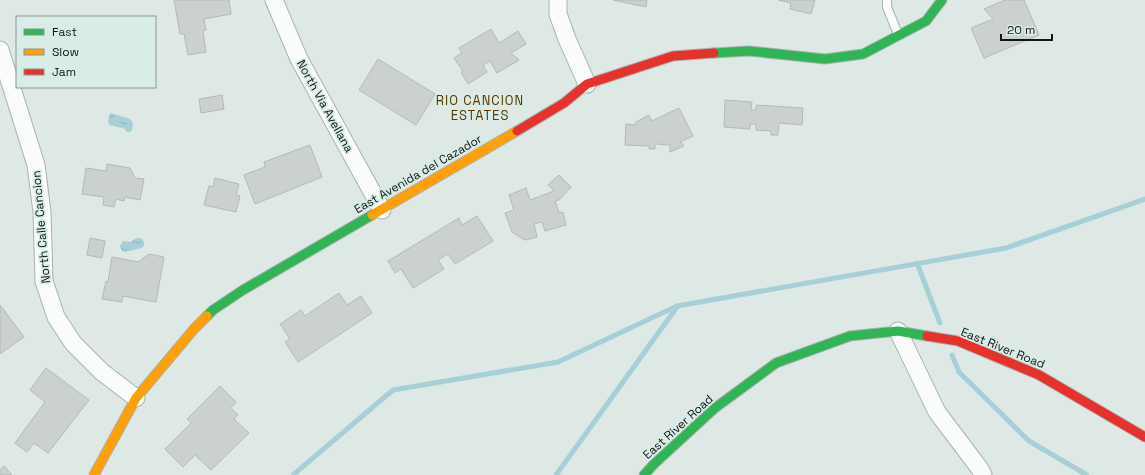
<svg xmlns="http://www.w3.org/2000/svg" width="1145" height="475" font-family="'Space Grotesk',sans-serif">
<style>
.water{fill:url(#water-ripples)}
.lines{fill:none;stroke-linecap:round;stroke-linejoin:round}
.stream{stroke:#a7cfd8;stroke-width:5}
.building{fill:#cad1ce;stroke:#b3bab7}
.lane-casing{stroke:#aab2b0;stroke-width:10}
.street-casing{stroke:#aab2b0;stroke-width:19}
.fast-casing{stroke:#aab2b0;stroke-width:11}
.slow-casing{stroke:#aab2b0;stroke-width:11}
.jam-casing{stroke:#aab2b0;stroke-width:11}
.lane{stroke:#fafcfb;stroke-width:8}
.street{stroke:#fafcfb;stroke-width:17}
.fast{stroke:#30b455;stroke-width:9}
.slow{stroke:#ff9f0a;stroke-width:9}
.jam{stroke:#e5322d;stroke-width:9}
.labels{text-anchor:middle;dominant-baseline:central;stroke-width:3.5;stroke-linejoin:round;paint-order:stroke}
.street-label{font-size:12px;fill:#0f1614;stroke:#d9ede7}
.neighbourhood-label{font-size:13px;letter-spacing:1px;fill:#583600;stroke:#d9ede7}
</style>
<defs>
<pattern id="water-ripples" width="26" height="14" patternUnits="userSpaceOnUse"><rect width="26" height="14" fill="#a7cfd8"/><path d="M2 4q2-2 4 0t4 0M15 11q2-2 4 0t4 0" fill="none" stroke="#8fb1b8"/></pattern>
</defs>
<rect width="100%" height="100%" fill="#dee8e5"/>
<path class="water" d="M 111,113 L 130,119 L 133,123 L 132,130 L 130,132 L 127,132 L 125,129 L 110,125 L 108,122 L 109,116 Z
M 136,238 L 141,238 L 144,242 L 144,245 L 142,248 L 125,252 L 122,251 L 120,246 L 123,241 L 131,242 Z"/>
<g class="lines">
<path class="stream" d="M 917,263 L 940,323
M 952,355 L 959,372 L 1029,441 L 1087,475
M 293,475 L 393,390 L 558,362 L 677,306 L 1006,248 L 1145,199
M 556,475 L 677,307"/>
</g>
<path class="building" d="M 174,0 L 229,0 L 231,14 L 204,19 L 206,30 L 203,31 L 206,52 L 188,55 L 184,34 L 180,34 Z
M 613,0 L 647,0 L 646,7 Z
M 778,0 L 815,0 L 811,14 L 790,9 L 791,3 Z
M 1005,0 L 1024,0 L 1039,35 L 984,58 L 971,28 L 993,19 L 984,9 Z
M 491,29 L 499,43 L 518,31 L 526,44 L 511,53 L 519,60 L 497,73 L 490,61 L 483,65 L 487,72 L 468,84 L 461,72 L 463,71 L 454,58 L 462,53 L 459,48 Z
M 378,59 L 435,94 L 416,125 L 359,90 Z
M 222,95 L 224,109 L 201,113 L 199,99 Z
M 725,100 L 752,102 L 751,110 L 756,110 L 756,105 L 803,108 L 802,125 L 779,123 L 778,135 L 771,135 L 771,131 L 756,130 L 756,124 L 750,124 L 750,129 L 724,127 Z
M 679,108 L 693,136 L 680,142 L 684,146 L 670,152 L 670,145 L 655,144 L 655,149 L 649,149 L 649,146 L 625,145 L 626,124 L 635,125 L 636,122 L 649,115 L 652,121 Z
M 310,145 L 322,177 L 255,204 L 244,175 L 265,167 L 264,162 Z
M 107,164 L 130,168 L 135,178 L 144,179 L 140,200 L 125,197 L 124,201 L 116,199 L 114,207 L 103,205 L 104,197 L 82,194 L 86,168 L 106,171 Z
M 559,175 L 571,187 L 559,200 L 555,201 L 559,213 L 563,212 L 566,225 L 545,231 L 542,222 L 534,224 L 537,237 L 526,240 L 521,238 L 512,232 L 505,213 L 514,210 L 509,195 L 526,188 L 530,200 L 554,191 L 548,185 Z
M 215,178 L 239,184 L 236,195 L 240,196 L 236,212 L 204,205 L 209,186 L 213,187 Z
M 477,216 L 493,241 L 455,264 L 448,254 L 438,260 L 444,269 L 413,288 L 401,269 L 395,273 L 388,261 L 459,218 L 462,225 Z
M 90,238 L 105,241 L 102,258 L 87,255 Z
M 149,254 L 164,257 L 156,302 L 123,296 L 122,302 L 102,299 L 106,281 L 108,282 L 112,257 L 138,262 Z
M 339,293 L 347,305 L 361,296 L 372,313 L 298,362 L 285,342 L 290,339 L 280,324 L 301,310 L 305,316 Z
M 0,305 L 24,337 L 0,354 Z
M 46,368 L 89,400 L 48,453 L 34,443 L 27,452 L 15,443 L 45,402 L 30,390 Z
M 220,386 L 236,402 L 231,408 L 238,415 L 234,419 L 249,433 L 211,470 L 195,455 L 183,467 L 165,449 L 191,423 L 187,419 Z
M 4,466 L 12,475 L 0,475 L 0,470 Z"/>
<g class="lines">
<defs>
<path id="lane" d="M 887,0 L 887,7 L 898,34"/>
<path id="street" d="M 274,0 L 299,59 L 382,210
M 558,0 L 558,14 L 567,39 L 587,84
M 0,50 L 36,165 L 42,212 L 44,281 L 56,317 L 73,343 L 102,372 L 136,398
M 898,331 L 937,412 L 980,469 L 983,475"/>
<path id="fast" d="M 714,53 L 749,51 L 825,59 L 863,54 L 926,21 L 942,0
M 207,316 L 213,310 L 243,290 L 372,215
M 644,475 L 654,464 L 715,408 L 776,363 L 850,336 L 898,331 L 927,336"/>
<path id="slow" d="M 372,215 L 517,131
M 94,475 L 136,398 L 194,329 L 207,316"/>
<path id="jam" d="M 517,131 L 564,103 L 587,84 L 673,56 L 714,53
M 927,336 L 958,341 L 1039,375 L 1145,437"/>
</defs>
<use href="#lane" class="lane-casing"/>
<use href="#street" class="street-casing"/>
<use href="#fast" class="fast-casing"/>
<use href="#slow" class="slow-casing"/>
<use href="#jam" class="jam-casing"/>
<use href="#lane" class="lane"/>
<use href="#street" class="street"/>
<use href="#fast" class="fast"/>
<use href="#slow" class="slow"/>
<use href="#jam" class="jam"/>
</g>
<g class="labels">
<g class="street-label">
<text transform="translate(325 106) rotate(61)">North Via Avellana</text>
<text transform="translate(418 174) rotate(-30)">East Avenida del Cazador</text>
<text transform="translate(41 227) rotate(-95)">North Calle Cancion</text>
<text transform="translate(1003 348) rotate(22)">East River Road</text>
<text transform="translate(678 427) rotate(-42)">East River Road</text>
</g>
<g class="neighbourhood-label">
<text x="480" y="100">RIO CANCION<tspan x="480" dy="15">ESTATES</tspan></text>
</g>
</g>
<rect x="16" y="16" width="140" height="72" fill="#d9ede7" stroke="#889793"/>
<rect x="24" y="29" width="20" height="6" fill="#30b455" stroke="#889793"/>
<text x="52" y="36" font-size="12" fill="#0f1614">Fast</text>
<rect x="24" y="49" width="20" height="6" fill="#ff9f0a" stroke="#889793"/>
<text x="52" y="56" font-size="12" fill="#0f1614">Slow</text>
<rect x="24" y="69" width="20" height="6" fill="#e5322d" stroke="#889793"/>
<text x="52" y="76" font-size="12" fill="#0f1614">Jam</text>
<path d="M1001 34v6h51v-6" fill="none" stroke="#0f1614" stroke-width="2"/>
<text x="1007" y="34" font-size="12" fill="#0f1614" stroke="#d9ede7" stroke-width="3" paint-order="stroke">20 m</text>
</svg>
